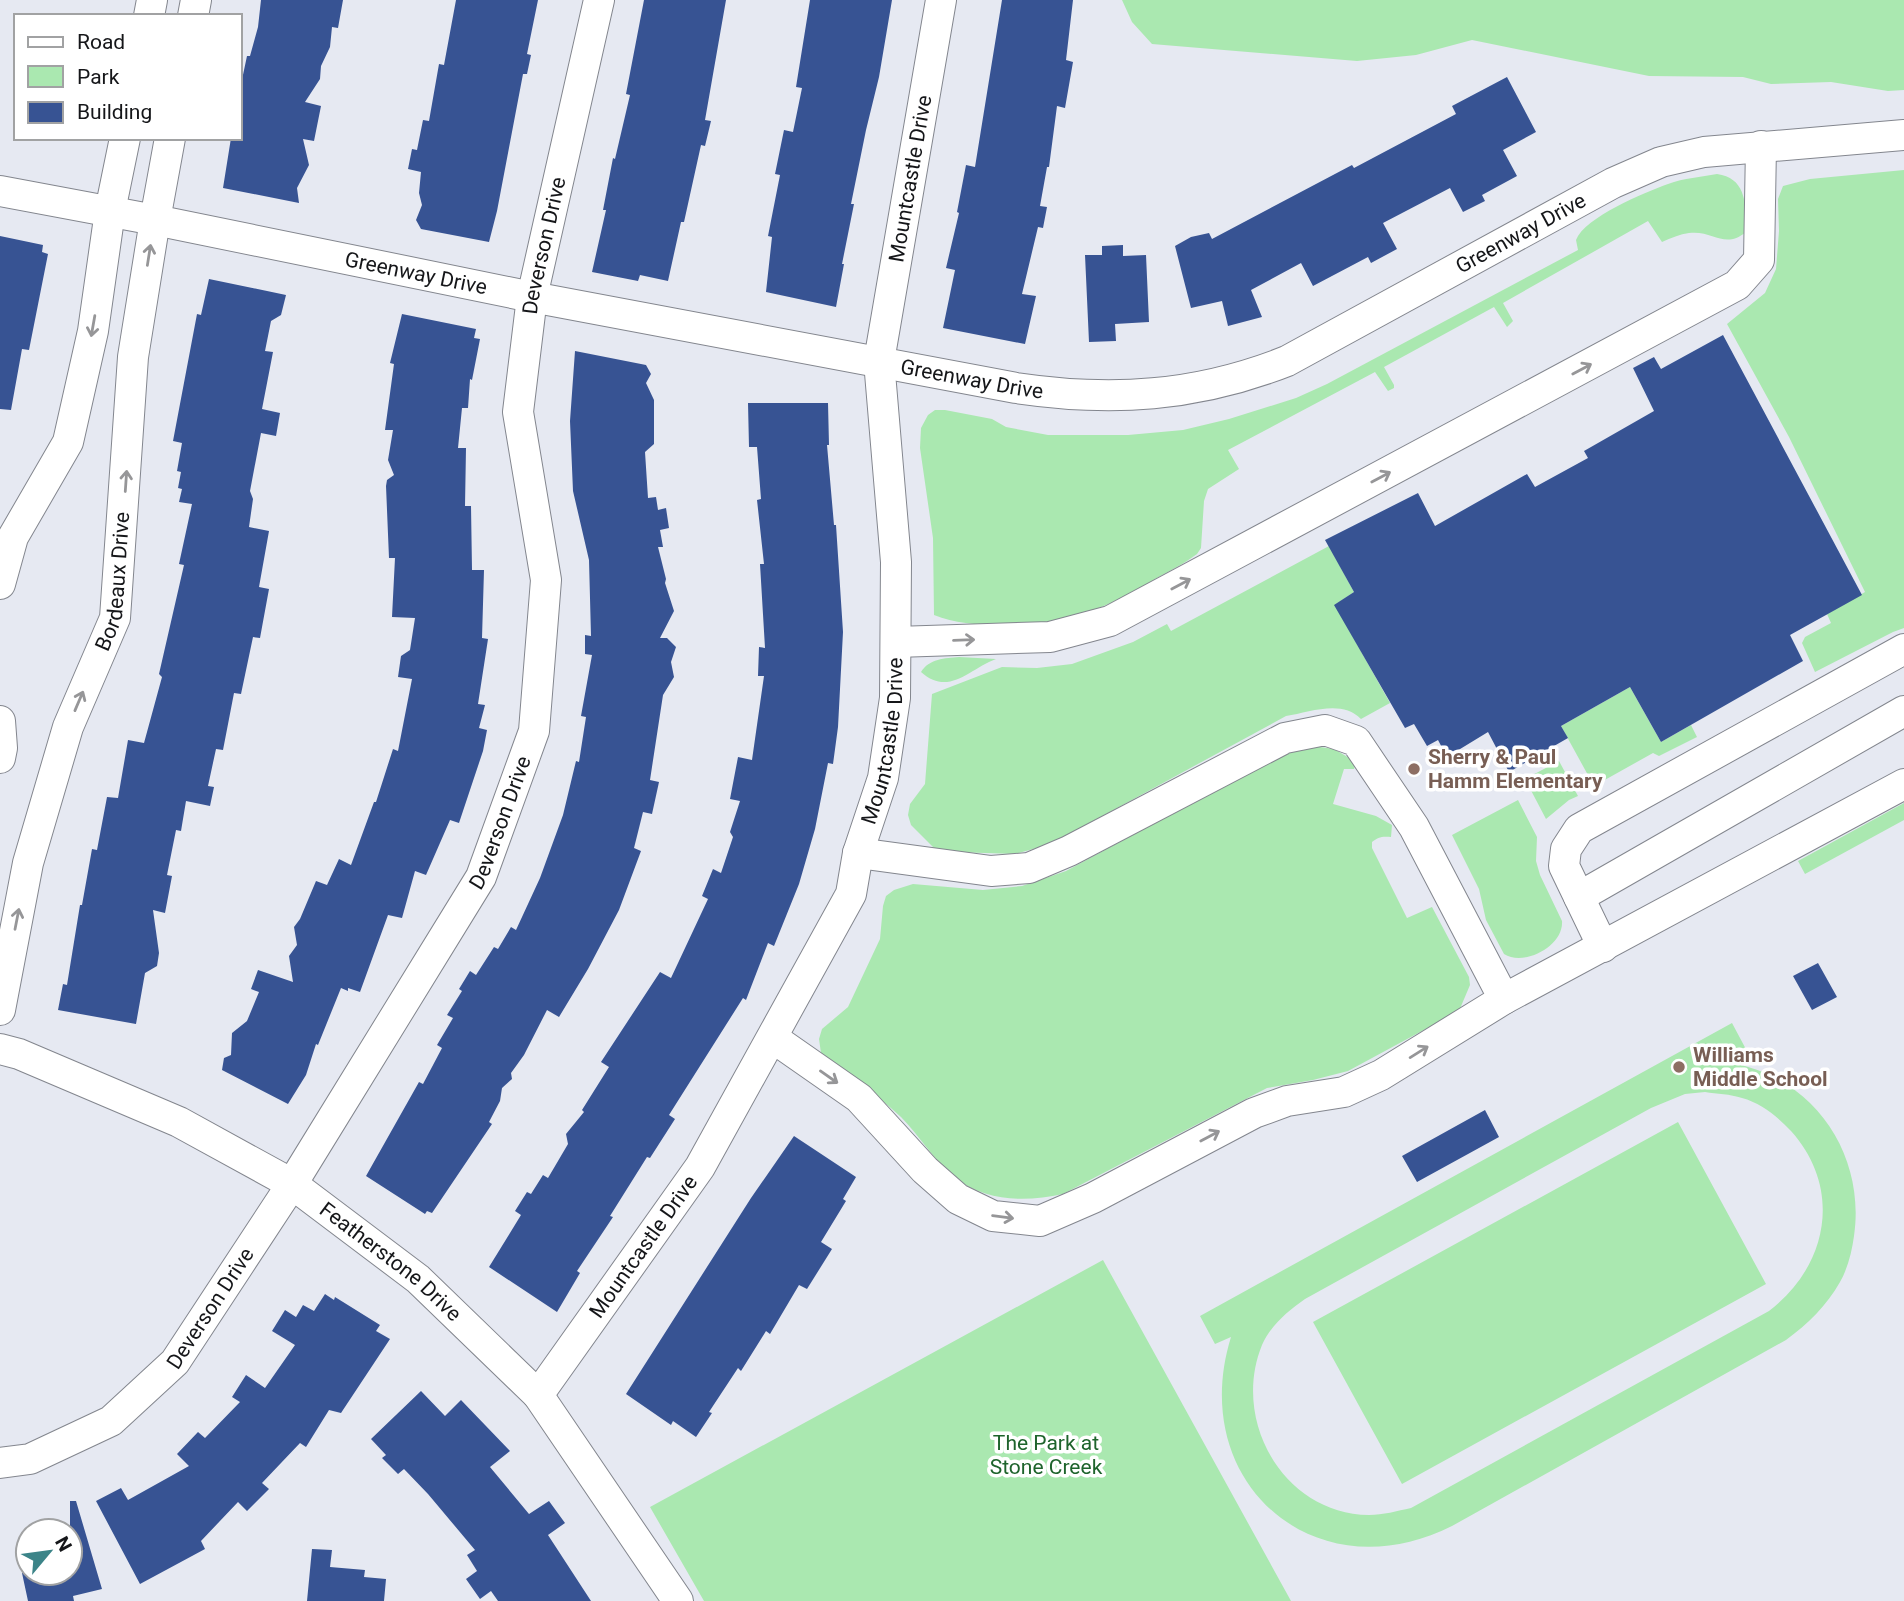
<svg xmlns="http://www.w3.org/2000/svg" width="1904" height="1601" font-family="Roboto,sans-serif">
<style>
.green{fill:#aae8b0;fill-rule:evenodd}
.building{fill:#375393}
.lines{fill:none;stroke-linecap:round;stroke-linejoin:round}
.minor-casing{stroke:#83868e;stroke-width:32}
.minor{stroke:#fff;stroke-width:30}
.oneway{stroke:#969698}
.education-dot{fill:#8d6e63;stroke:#fff;stroke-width:2.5}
.labels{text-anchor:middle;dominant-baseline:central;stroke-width:7;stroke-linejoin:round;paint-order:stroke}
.street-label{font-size:21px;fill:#151619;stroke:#fff}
.education-label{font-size:21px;font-weight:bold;fill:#785e54;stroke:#fff;text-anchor:start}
.park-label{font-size:21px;fill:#1e642c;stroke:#fff}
</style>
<rect width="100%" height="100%" fill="#e6e9f2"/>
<path class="green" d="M 1122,0 L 1904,0 L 1904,90 L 1888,91 L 1831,82 L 1771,84 L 1743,77 L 1649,76 L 1472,40 L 1416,55 L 1357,61 L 1152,44 L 1132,22 Z
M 1904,170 L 1904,628 L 1893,632 L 1815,672 L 1802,643 L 1805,637 L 1831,623 L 1827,614 L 1865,592 L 1789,437 L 1727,324 L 1765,293 L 1776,269 L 1779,231 L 1778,199 L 1783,186 L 1810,179 Z
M 1717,174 C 1748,178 1746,208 1746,232 C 1724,250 1714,230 1689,233 C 1680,234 1671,238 1662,242 L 1648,221 L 1503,303 L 1513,321 L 1507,327 L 1494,307 L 1384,367 L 1394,385 L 1394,388 L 1388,391 L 1375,372 L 1228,450 L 1239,469 L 1208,489 L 1204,501 L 1201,548 L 1197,554 C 1184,564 1169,571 1155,579 C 1101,612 1062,625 998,625 C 977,625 954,623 934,615 L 933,538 L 920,448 L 921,428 L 928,415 L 935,410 L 945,410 L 992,419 L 1006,427 L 1048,435 L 1128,435 L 1183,430 L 1229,419 L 1296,398 L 1327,384 L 1578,250 L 1576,240 C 1585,217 1644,193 1668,184 C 1684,178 1701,177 1717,174 Z
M 1329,546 L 1354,592 L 1335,605 L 1390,703 L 1361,719 C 1342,699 1310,712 1286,716 L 1051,844 L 1015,854 L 955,852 L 934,848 L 911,825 L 908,815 L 910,804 L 925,784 L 932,694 L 1002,667 L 1037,668 L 1072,664 L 1133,642 L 1167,624 L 1171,631 Z
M 959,657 L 996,659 C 969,669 949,697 921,672 C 929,659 945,658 959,657 Z
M 1630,687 L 1661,742 L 1691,725 L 1697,737 L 1659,756 L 1653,753 L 1594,786 L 1561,726 Z
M 1313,746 L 1334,749 L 1356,762 L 1354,769 L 1344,769 L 1333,804 L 1376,816 L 1392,825 L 1391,837 C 1382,836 1378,837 1372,842 L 1372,848 L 1407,918 L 1432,907 L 1469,977 L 1470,985 L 1459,1011 L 1348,1071 L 1313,1080 L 1267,1088 L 1063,1194 C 1026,1202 987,1202 955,1178 C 934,1161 920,1136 901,1117 C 876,1094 848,1074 821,1053 L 819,1039 L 822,1029 L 848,1007 L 880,939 L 883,906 L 886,896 L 894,890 L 913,884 L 983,890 L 1022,886 L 1066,871 L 1292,749 Z
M 1559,761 L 1578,796 L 1569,800 L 1546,819 L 1525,779 Z
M 1518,800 L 1537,837 L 1536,861 L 1540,875 L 1562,921 C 1564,946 1524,967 1504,954 L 1486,920 L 1479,889 L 1452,835 Z
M 1904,803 L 1904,820 L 1805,874 L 1798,861 Z
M 1732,1023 L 1748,1053 L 1731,1063 C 1813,1077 1866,1154 1854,1236 C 1852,1251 1848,1268 1840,1282 C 1827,1305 1808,1324 1786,1340 L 1452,1526 C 1315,1595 1186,1482 1231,1337 L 1215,1344 L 1200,1316 ZM 1705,1092 C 1717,1094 1730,1094 1742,1098 C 1761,1103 1778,1117 1791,1131 C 1843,1189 1828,1266 1769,1311 L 1411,1508 C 1397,1511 1383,1515 1369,1515 C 1284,1514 1231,1421 1262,1345 C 1271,1325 1288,1311 1305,1299 L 1651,1108 L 1685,1094 Z
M 1678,1122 L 1766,1284 L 1402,1484 L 1313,1322 Z
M 1103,1260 L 1291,1601 L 704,1601 L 650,1507 Z"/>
<path class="building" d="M 261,0 L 343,0 L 338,28 L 332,27 L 330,47 L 321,66 L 320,79 L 305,102 L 321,106 L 314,141 L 303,139 L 309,165 L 297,188 L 299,203 L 223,188 L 231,138 L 240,138 L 240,89 L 247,56 L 250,56 L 258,27 Z
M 456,0 L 538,0 L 527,54 L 531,55 L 527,74 L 523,74 L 497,211 L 489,242 L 421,229 L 416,220 L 422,205 L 419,193 L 421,172 L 408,169 L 412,149 L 417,150 L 423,120 L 429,121 L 439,64 L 444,65 Z
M 644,0 L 726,0 L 705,120 L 711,121 L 705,146 L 701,145 L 684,222 L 681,222 L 668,281 L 640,275 L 638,281 L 592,272 L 606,210 L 603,210 L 613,158 L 615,159 L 630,95 L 626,94 Z
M 810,0 L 892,0 L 879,77 L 866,130 L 851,204 L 854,204 L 842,264 L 844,264 L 836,307 L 766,292 L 772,237 L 768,236 L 780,175 L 775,174 L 784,130 L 793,132 L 802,88 L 796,87 Z
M 1002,0 L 1073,0 L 1066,60 L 1073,62 L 1065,108 L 1057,106 L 1049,167 L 1047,167 L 1040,206 L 1047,207 L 1043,228 L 1038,227 L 1022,294 L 1036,296 L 1025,344 L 943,328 L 955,270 L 946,268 L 959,213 L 957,212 L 966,165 L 975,167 Z
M 1507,77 L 1536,132 L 1503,150 L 1517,176 L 1482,195 L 1485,201 L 1463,212 L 1450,188 L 1383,223 L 1397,249 L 1371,263 L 1368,257 L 1313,286 L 1301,263 L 1251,290 L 1262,317 L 1228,326 L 1222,301 L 1191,308 L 1175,246 L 1191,237 L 1209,233 L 1212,239 L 1352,165 L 1354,168 L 1456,114 L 1452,106 Z
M 0,236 L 43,245 L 42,252 L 48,254 L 29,350 L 22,349 L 11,410 L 0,409 Z
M 1123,245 L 1123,256 L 1146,255 L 1149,322 L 1115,324 L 1116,341 L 1089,342 L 1085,255 L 1102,255 L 1102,246 Z
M 209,279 L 286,295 L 281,315 L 271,321 L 265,351 L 273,352 L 262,409 L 280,413 L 276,436 L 261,433 L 250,491 L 253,499 L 249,527 L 269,531 L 259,587 L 269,589 L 260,638 L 253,637 L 241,694 L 234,693 L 223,750 L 216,749 L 208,786 L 214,787 L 210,806 L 186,801 L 181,831 L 176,830 L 167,875 L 172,876 L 165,913 L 153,910 L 159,953 L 157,966 L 145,973 L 136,1024 L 58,1010 L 63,984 L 67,985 L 80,905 L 82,905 L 92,849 L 97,850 L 107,797 L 118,798 L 128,740 L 144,743 L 162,677 L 159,674 L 184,565 L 179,564 L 192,504 L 179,502 L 182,489 L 178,488 L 181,472 L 177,471 L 182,443 L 173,441 L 197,314 L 201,315 Z
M 402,314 L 476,329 L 474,338 L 480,339 L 472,380 L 470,379 L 468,408 L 462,408 L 458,448 L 466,448 L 465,506 L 471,506 L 472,570 L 484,570 L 482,638 L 488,639 L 478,704 L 485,705 L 479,728 L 487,730 L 483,751 L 459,823 L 450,820 L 426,875 L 415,871 L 402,918 L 388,915 L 360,992 L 348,988 L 348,991 L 341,988 L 318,1045 L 316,1044 L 306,1075 L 288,1104 L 222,1070 L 224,1058 L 231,1055 L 232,1033 L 247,1021 L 259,992 L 251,989 L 258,970 L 293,982 L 289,956 L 297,945 L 294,927 L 300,919 L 316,881 L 327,885 L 339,859 L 351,865 L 374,802 L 376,802 L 393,749 L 398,751 L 412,679 L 398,677 L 401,656 L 410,650 L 415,618 L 392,617 L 395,558 L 389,558 L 386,486 L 387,480 L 394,475 L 388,460 L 393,430 L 385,430 L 394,364 L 390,363 Z
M 1723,335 L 1862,595 L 1790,635 L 1803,661 L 1661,742 L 1630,687 L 1561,726 L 1568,738 L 1509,772 L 1488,732 L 1447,757 L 1438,740 L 1427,746 L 1414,724 L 1405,728 L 1334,605 L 1354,592 L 1325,540 L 1418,493 L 1435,526 L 1527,474 L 1535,487 L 1588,458 L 1584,451 L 1654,411 L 1633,368 L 1654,357 L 1661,369 Z
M 575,351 L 646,365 L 651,374 L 646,383 L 654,400 L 654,444 L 645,452 L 648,498 L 656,497 L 658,510 L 666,508 L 669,528 L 660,530 L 663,547 L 658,547 L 666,579 L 665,583 L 674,611 L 660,638 L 667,638 L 676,647 L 671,662 L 674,677 L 663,695 L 650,780 L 659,782 L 652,814 L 643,812 L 634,848 L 641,851 L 619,910 L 588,969 L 559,1017 L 547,1010 L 524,1055 L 511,1073 L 512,1079 L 502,1088 L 500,1101 L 489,1122 L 492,1124 L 432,1213 L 427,1211 L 425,1214 L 366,1176 L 419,1082 L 423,1084 L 442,1048 L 437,1045 L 453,1018 L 447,1015 L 462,991 L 459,989 L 470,971 L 476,975 L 494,947 L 498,949 L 511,927 L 516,930 L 540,878 L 563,815 L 576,761 L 579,762 L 586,717 L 581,716 L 592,655 L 585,654 L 585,635 L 591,636 L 589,560 L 573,491 L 570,421 Z
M 748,403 L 828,403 L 829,445 L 827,445 L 834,525 L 836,525 L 843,632 L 838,727 L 833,764 L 828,763 L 815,829 L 799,884 L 774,946 L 768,943 L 746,1000 L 743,998 L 669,1115 L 675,1119 L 650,1158 L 647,1157 L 610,1216 L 613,1217 L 577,1271 L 580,1273 L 557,1312 L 489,1267 L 521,1215 L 515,1211 L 527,1192 L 531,1194 L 543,1175 L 548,1178 L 568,1144 L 566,1134 L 584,1112 L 582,1110 L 609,1067 L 601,1062 L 660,972 L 671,978 L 708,899 L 702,896 L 713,869 L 721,873 L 733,837 L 730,832 L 740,801 L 730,799 L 738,757 L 752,760 L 764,676 L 758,676 L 759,647 L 765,648 L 760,564 L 764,564 L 757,500 L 761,499 L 757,447 L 749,447 Z
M 1818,963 L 1837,997 L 1812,1010 L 1793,976 Z
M 1485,1110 L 1499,1137 L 1417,1182 L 1402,1156 Z
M 794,1136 L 856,1177 L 843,1199 L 846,1201 L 821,1242 L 832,1249 L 807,1289 L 799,1285 L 770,1334 L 766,1331 L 741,1371 L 738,1368 L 709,1412 L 712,1413 L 696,1437 L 673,1421 L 671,1425 L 626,1394 L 751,1198 Z
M 325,1294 L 334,1300 L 335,1297 L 380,1325 L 376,1331 L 390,1339 L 341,1413 L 329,1410 L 306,1447 L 300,1443 L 262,1483 L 269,1489 L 247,1511 L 238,1502 L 201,1541 L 205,1549 L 140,1584 L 96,1501 L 121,1488 L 128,1500 L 189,1466 L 177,1454 L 198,1432 L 205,1438 L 240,1402 L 232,1397 L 246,1375 L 265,1388 L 295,1345 L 272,1331 L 285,1310 L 296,1317 L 303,1305 L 314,1311 Z
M 421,1391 L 445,1416 L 461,1400 L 510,1451 L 490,1467 L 529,1514 L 549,1501 L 565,1523 L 548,1535 L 591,1601 L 498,1601 L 491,1591 L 480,1599 L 466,1579 L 477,1571 L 467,1555 L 475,1550 L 428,1494 L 404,1469 L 398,1474 L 382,1458 L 386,1455 L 371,1439 Z
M 70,1501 L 76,1501 L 102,1589 L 73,1596 L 74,1601 L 28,1601 L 22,1573 L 70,1573 Z
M 312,1549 L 332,1550 L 330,1567 L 365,1570 L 364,1577 L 386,1579 L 384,1601 L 307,1601 Z"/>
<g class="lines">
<defs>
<g id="minor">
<path d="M 149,16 L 152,0"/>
<path d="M 193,16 L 196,0"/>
<path id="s1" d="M 0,191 L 155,220 L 532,297 L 1016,388 C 1111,402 1196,397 1287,361 L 1613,183 L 1661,162 L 1704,152 L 1904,135"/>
<path d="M 0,584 L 13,537 L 68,442 L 93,331 L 110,211 L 125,138"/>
<path d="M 896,642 L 1050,637 L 1110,621 L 1737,285 L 1759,260 L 1761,146"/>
<path d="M 0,721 L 2,748 L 0,758"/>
<path d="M 1579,897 L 1904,711"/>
<path d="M 1603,947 L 1564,866 L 1566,849 L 1579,829 L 1904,649"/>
<path d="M 1504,999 L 1904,784"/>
<path id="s2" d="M 0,1010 L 28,863 L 68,727 L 115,618 L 133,357 L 155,220 L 170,138"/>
<path d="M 773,1038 L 859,1098 L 925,1170 L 958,1199 L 993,1216 L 1040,1221 L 1093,1198 L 1254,1113 L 1287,1101 L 1344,1092 L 1381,1075 L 1504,999 L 1414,827 L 1356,741 L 1325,730 L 1285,738 L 1069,851 L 1029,868 L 991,871 L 858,853"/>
<path id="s3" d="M 0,1049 L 19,1054 L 179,1122 L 292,1184 L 418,1279 L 538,1395 L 678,1601"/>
<path id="s4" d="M 538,1395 L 700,1167 L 851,894 L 858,853 L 883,778 L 895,698 L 896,562 L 879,361 L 941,0"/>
<path id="s5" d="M 0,1463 L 30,1459 L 111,1421 L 175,1362 L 292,1184 L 481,877 L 534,731 L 546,580 L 518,412 L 532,297 L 599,0"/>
</g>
</defs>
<use href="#minor" class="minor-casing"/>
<use href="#minor" class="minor"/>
</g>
<defs><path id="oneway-shaft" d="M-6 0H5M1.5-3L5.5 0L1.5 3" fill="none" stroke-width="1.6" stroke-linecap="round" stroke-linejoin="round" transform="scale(1.75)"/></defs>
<g class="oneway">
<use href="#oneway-shaft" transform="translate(149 255) rotate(-81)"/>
<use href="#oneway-shaft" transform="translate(93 326) rotate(100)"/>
<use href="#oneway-shaft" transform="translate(1582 369) rotate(-28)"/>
<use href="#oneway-shaft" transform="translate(1381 477) rotate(-28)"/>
<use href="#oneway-shaft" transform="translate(126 481) rotate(-86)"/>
<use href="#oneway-shaft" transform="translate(1181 584) rotate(-28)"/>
<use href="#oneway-shaft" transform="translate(964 640) rotate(-2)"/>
<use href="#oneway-shaft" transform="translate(79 701) rotate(-67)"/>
<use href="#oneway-shaft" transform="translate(17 919) rotate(-79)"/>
<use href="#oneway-shaft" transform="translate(1419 1052) rotate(-32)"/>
<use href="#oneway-shaft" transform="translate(829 1077) rotate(35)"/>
<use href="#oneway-shaft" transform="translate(1210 1136) rotate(-28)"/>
<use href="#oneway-shaft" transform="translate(1003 1217) rotate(7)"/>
</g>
<g class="education-dot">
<circle cx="1414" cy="769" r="7"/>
<circle cx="1679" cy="1067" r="7"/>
</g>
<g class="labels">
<g class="street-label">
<text stroke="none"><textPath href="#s4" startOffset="1316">Mountcastle Drive</textPath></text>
<text stroke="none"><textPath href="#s1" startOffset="1577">Greenway Drive</textPath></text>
<text stroke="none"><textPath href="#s5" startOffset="1426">Deverson Drive</textPath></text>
<text stroke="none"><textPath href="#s1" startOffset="424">Greenway Drive</textPath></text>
<text stroke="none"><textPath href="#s1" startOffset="990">Greenway Drive</textPath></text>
<text stroke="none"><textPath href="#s2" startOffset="446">Bordeaux Drive</textPath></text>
<text stroke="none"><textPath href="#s4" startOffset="749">Mountcastle Drive</textPath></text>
<text stroke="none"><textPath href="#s5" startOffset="838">Deverson Drive</textPath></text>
<text stroke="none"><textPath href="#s4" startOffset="182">Mountcastle Drive</textPath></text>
<text stroke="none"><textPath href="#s3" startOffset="448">Featherstone Drive</textPath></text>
<text stroke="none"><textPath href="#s5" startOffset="271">Deverson Drive</textPath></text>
</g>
<g class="education-label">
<text x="1428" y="757">Sherry &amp; Paul<tspan x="1428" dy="24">Hamm Elementary</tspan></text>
<text x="1693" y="1055">Williams<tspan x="1693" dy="24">Middle School</tspan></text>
</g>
<g class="park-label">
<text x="1046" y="1443">The Park at<tspan x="1046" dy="24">Stone Creek</tspan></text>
</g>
</g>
<rect x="14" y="14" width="228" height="126" fill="#ffffff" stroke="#a1a2a3" stroke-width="2"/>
<rect x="28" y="37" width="35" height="10" fill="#ffffff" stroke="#a1a2a3" stroke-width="2"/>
<text x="77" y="49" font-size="21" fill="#151619">Road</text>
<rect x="28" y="66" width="35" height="21" fill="#aae8b0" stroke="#a1a2a3" stroke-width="2"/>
<text x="77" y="84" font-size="21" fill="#151619">Park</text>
<rect x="28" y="102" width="35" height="21" fill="#375393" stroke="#a1a2a3" stroke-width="2"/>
<text x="77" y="119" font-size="21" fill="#151619">Building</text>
<g transform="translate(49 1552) rotate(61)"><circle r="33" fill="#ffffff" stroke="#a1a2a3" stroke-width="2"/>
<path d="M0-5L12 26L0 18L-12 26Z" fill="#3c8488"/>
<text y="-10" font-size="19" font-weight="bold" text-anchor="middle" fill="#151619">N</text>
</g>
</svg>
